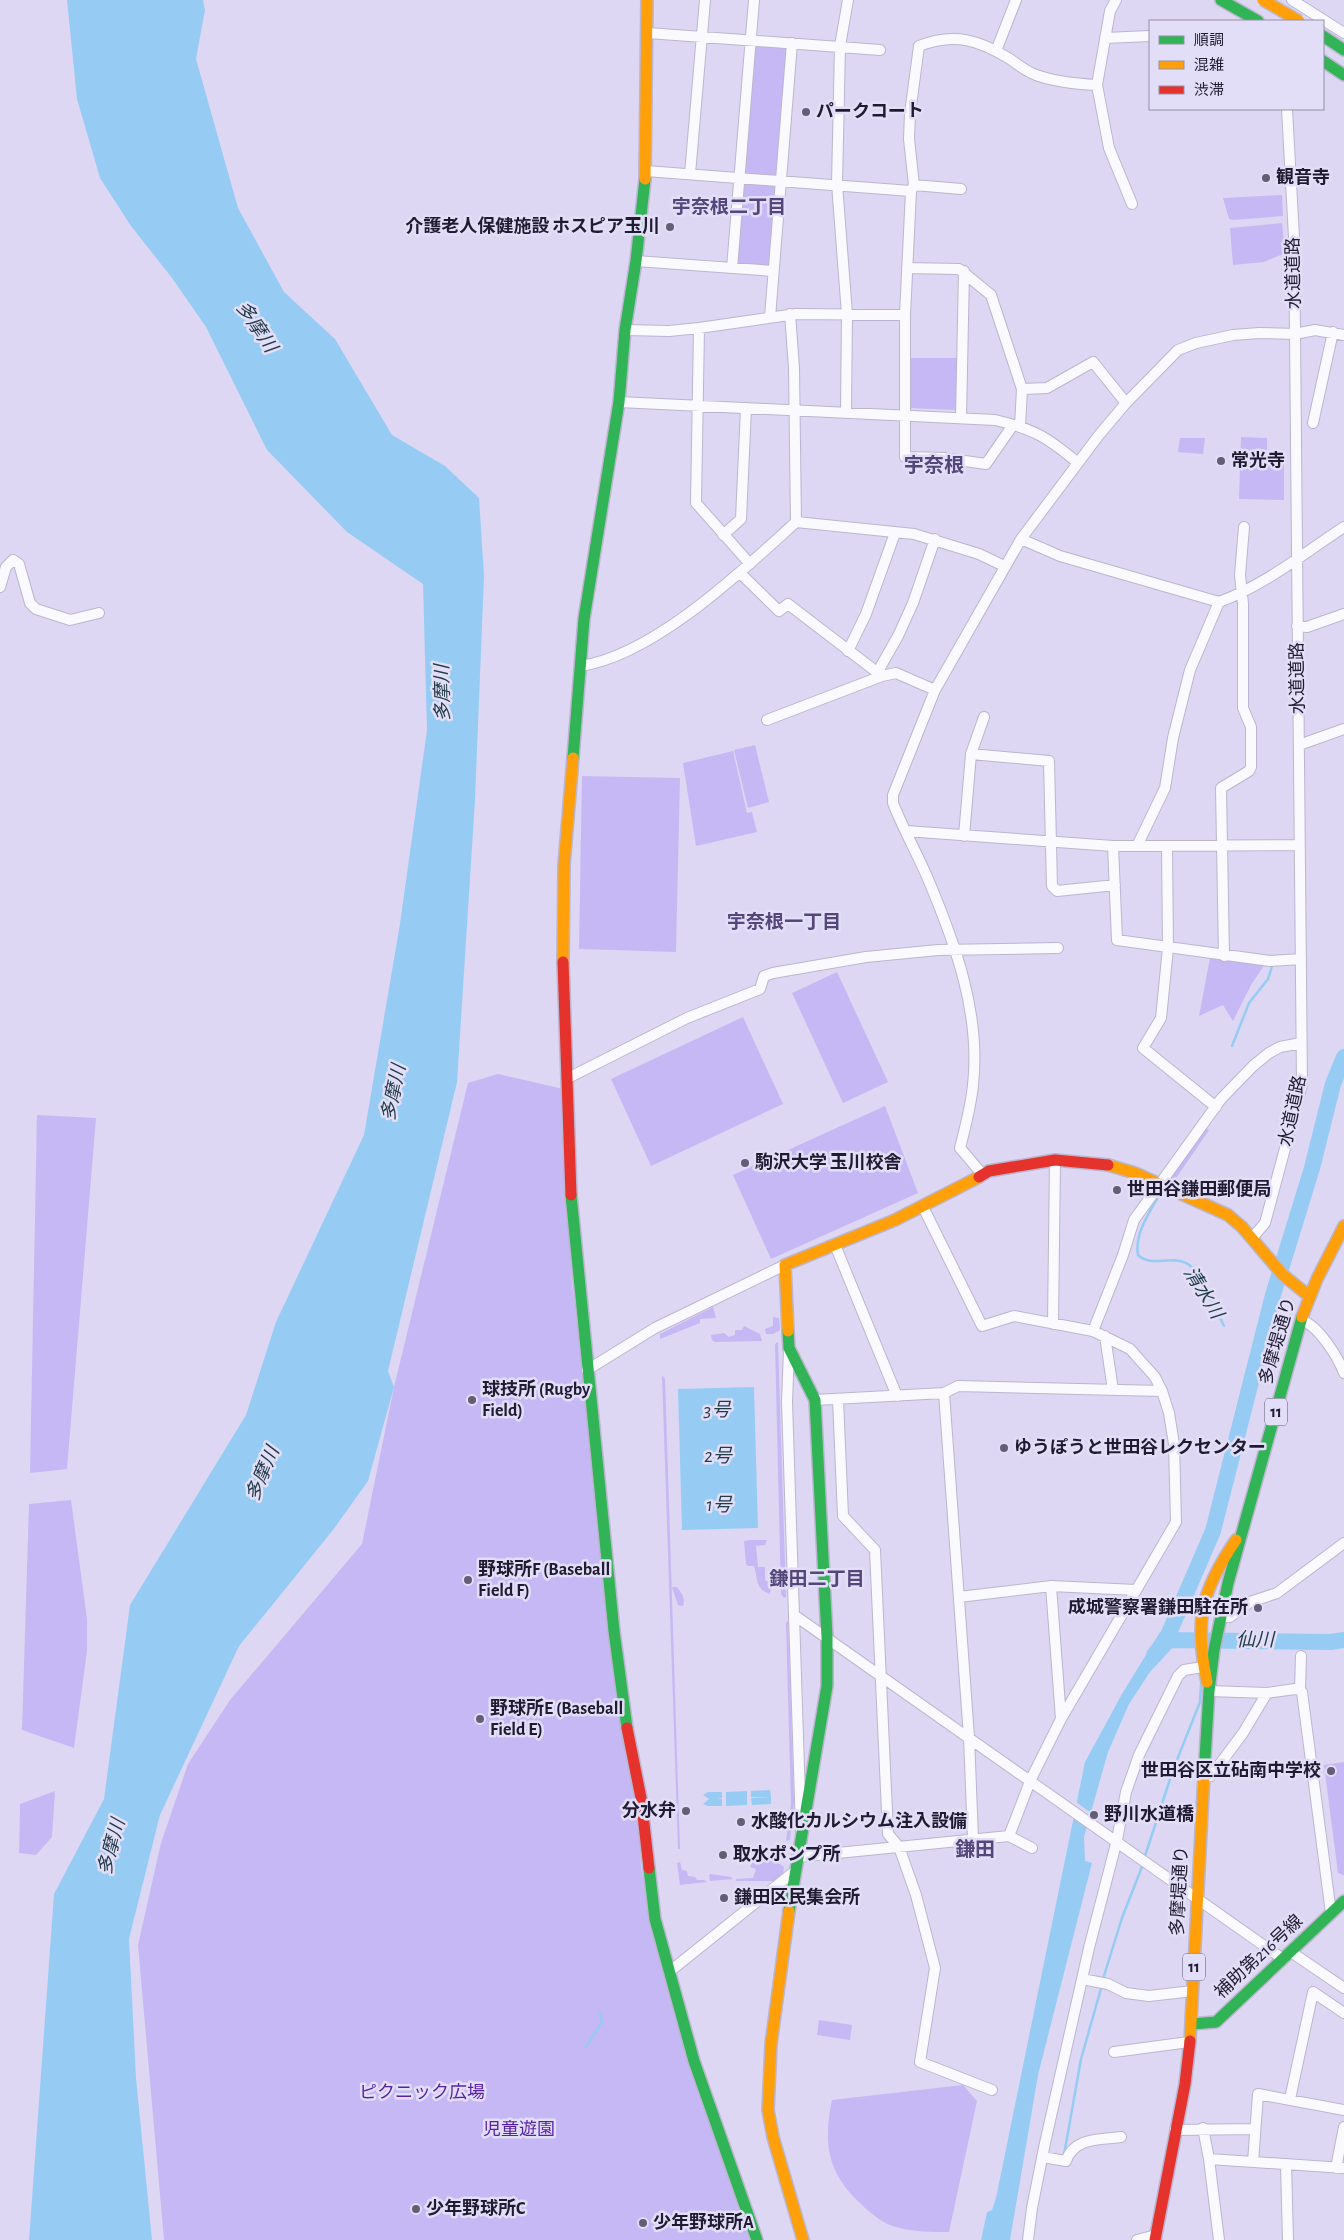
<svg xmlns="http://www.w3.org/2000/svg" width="1344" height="2240" font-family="'Alegreya Sans','Noto Sans JP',sans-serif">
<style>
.green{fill:#c6b8f4}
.water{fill:#96ccf4}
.pier{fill:#ddd7f3}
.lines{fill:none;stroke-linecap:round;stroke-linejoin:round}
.stream{stroke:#96ccf4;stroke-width:2.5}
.river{stroke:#96ccf4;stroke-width:16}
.street-casing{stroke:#bbb6ce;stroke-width:12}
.fast-casing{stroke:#bbb6ce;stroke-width:14}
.slow-casing{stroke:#bbb6ce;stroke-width:14}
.jam-casing{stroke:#bbb6ce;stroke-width:14}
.street{stroke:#faf9fd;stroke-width:10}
.fast{stroke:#30b455;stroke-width:11}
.slow{stroke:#ff9f0a;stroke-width:11}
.jam{stroke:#e5322d;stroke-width:11}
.slow-bridge-casing{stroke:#bebbca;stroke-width:14;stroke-linecap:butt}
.slow-bridge{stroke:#ff9f0a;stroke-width:11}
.poi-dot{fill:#635d76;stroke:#e2def7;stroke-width:2}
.labels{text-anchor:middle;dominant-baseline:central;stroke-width:5;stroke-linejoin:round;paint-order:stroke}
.shield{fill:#e2def7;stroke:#5b566d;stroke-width:1}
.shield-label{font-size:16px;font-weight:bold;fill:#211b32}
.poi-label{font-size:18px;font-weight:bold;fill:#211b32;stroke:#e2def7;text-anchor:start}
.street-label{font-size:18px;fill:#211b32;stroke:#e2def7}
.park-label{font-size:18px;fill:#581fa9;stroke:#e2def7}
.neighbourhood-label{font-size:19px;font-weight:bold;fill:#54467b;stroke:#e2def7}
.water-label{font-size:19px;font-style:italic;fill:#223b49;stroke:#e2def7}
.quarter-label{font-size:20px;font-weight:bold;fill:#54467b;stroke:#e2def7}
</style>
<rect width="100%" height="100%" fill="#ddd7f3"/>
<path class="green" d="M 759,44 L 784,47 L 788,50 L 778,172 L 774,176 L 747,174 L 743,170 L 754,48 Z
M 746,181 L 774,183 L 777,188 L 770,263 L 766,267 L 739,265 L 736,260 L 742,185 Z
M 1282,195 L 1283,216 L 1233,220 L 1229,219 L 1223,198 Z
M 1282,223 L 1285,253 L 1264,262 L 1233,265 L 1230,228 Z
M 911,358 L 958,358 L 956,410 L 909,408 Z
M 1241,437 L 1267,438 L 1267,454 L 1284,456 L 1284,500 L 1239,499 Z
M 1180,438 L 1205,438 L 1203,454 L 1178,452 Z
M 755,745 L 769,802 L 748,808 L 734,750 Z
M 733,751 L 747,813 L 752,812 L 757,832 L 696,846 L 683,763 Z
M 582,776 L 680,778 L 676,952 L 579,949 Z
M 1210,958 L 1265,964 L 1251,985 L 1233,1021 L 1223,1005 L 1199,1016 Z
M 837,972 L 888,1082 L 843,1103 L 792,993 Z
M 743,1017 L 783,1104 L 651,1166 L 611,1079 Z
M 498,1074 L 563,1089 L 572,1283 L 638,1812 L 641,1867 L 651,1926 L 752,2240 L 164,2240 L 138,1945 L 161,1843 L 188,1764 L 230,1700 L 362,1544 L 394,1387 L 468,1083 Z
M 885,1106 L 918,1193 L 771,1259 L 733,1175 Z
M 37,1115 L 96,1118 L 67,1469 L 30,1473 Z
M 1202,1127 L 1209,1130 L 1170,1187 L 1160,1183 Z
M 713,1307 L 716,1318 L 700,1319 L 700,1323 L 660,1339 L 660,1334 Z
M 773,1317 L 779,1318 L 780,1330 L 773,1334 L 766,1334 L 765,1329 L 773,1326 Z
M 744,1326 L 760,1334 L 762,1341 L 715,1342 L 712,1340 L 711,1335 L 724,1333 L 729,1337 L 735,1335 L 735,1330 L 742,1330 Z
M 778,1342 L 786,1597 L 784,1598 L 781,1594 L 775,1344 Z
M 662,1375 L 665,1379 L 680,1849 L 678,1849 Z
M 71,1500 L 87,1619 L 87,1651 L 74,1748 L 22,1730 L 29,1504 Z
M 749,1540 L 767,1540 L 765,1545 L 756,1546 L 758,1567 L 765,1567 L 765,1580 L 771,1584 L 770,1594 C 755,1589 758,1579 754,1566 L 748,1566 L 746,1564 L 744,1541 Z
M 672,1587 L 677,1587 C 681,1593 686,1598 683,1606 L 678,1605 Z
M 788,1621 L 794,1802 L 790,1840 L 786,1841 L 791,1804 L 786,1623 Z
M 1344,1762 L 1344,1875 L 1343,1875 L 1338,1873 L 1324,1765 Z
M 55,1791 L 52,1837 L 36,1855 L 19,1853 L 20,1804 Z
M 756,1856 C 762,1861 776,1859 784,1867 L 783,1875 L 775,1881 L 736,1881 L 736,1879 L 753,1878 L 756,1869 L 750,1867 Z
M 680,1862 L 682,1870 L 687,1871 L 688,1876 L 695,1877 L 697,1880 L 704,1880 L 707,1882 L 680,1885 L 677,1863 Z
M 711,1874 L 731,1877 L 733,1879 L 710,1881 L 709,1875 Z
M 819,2020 L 852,2025 L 850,2040 L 817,2035 Z
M 963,2085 L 977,2101 L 949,2232 C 931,2232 914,2232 896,2227 C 882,2223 871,2214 861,2204 C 827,2173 823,2143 832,2100 Z"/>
<path class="water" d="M 67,0 L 203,0 L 205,10 L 196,59 L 238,208 L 284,292 L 335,339 L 392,435 L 445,466 L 479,498 L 484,576 L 475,800 L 457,1082 L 388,1371 L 394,1387 L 368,1481 L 333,1530 L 239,1646 L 160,1815 L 129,1939 L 136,2078 L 152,2240 L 29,2240 L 54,1894 L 104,1799 L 130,1605 L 246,1415 L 276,1322 L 364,1135 L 400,924 L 427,730 L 423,584 L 347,532 L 267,450 L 206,327 L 172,278 L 131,226 L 100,178 L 77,99 Z
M 754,1387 L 758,1528 L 682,1530 L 678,1389 Z
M 1160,1632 L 1176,1644 L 1150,1672 L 1129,1704 L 1108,1752 L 1084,1837 L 1085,1861 L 1092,1863 L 1038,2075 L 1010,2240 L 981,2240 L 987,2212 L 992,2210 L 996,2198 L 1085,1762 L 1122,1694 Z
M 770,1790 L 771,1797 L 751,1797 L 751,1791 Z
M 747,1791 L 747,1798 L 738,1798 L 747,1798 L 747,1805 L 726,1806 L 726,1792 Z
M 708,1792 L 722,1792 L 722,1798 L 717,1799 L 722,1799 L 722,1806 L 708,1806 L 703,1804 L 709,1799 L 703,1795 Z
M 771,1797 L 771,1804 L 752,1805 L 751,1798 Z"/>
<path class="pier" d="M 1075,1801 L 1088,1811 L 1094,1811 L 1089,1827 L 1072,1815 Z"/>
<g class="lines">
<path class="stream" d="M 1232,1046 L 1249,1003 L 1268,979 L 1273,963
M 1162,1190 C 1152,1209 1134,1232 1138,1255 C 1152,1268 1170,1255 1186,1263 C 1200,1269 1216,1311 1224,1326
M 1144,1859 L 1173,1770 L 1200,1702 L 1201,1684
M 1103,1979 L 1122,1918 L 1143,1864
M 586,2046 L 602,2022 L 600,2013
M 1064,2155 L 1081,2059 L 1102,1985"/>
<path class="river" d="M 1166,1640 L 1331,1642 L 1344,1640
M 1154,1655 L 1166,1640 L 1213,1531 L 1273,1295 L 1312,1168 L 1333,1084 L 1344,1057"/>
<defs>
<path id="street" d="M 1116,0 L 1110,11 L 1097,85 L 1109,148 L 1132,204
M 1292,0 L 1344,33
M 648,33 L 880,50
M 1105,38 L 1150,36
M 996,51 L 1016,0
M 646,171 L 911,191
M 690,174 L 705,0
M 914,185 L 909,139 L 910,113 L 919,46 C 954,32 979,40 1010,59 C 1018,65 1027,72 1036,75 C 1055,82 1077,84 1097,85
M 961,189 L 914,185 L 911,191 L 905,315 L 905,457 L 944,458 L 986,464 L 1013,425
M 636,261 L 773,271
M 732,268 L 754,0
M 907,268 L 959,269 L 991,295 L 1022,389 L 1020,426
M 770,317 L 792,43
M 699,328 L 696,503 L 750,564
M 625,330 L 669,331 L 699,328 L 796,314 L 905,315
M 1022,389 L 1047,388 L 1093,362 L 1126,403
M 619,402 L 995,420 C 1034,429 1047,437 1078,463
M 846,412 L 847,314 L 837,184 L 840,46 L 848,0
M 961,418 L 964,271
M 1313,423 L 1333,332
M 796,522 L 914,534 L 979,554 L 1004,566
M 723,535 L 741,519 L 746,408
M 1021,539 L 1060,556 L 1219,602
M 740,573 L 779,611 L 788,604 L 882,676
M 0,587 L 6,567 L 13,560 L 19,564 L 30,603 L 36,609 L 70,620 L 99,613
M 1297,626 L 1307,627 L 1344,614
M 848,651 L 866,614 L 895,533
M 580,666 C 653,656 742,571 796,522 L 794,368 L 790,314
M 877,673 L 898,636 L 913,603 L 935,539
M 767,720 L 882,676 L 896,673 L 935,690
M 1299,745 L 1344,729
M 971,754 L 1049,761 L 1052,886 L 1057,891 L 1115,885
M 906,831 L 1113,846 L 1300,845
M 964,836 L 971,754 L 984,717
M 1113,846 L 1117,940 L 1270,961 L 1301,959
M 1137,846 L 1165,788 L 1173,738 L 1190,670 L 1219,602 C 1265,585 1303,554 1344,527
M 1167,846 L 1168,948 L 1161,1018 L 1143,1048 L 1216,1107
M 1224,956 L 1221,788 L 1249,771 L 1251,767 L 1251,727 L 1243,708 L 1243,604 L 1240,575 L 1244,527
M 568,1078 L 687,1018 L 760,989 L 764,976 L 773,973 L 866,957 L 938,950 L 1058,948
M 983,1175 L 960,1148 C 965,1128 971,1106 973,1085 C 981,1014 955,943 928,879 C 917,853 903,829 893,803 L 893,795 L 935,690 L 1021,539 L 1099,435 L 1126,403 L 1178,350 L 1196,343 L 1233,335 L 1259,333 L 1295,334 L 1315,330 L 1344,335
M 923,1207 L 982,1326 L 1014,1316 L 1093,1331 L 1130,1349 L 1155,1377 L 1162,1391 L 1169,1413 L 1174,1444 L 1176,1522 L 1061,1719 L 1031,1779 L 1009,1836
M 1253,1237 L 1265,1223 L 1302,1085 L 1295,334 L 1294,237 L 1287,109
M 835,1245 L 897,1396
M 1301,1320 C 1318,1325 1338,1357 1344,1373
M 1053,1324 L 1055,1160
M 1093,1331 L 1123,1255 L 1134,1220 L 1221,1099 L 1253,1066 L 1269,1053 L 1280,1047 L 1301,1043
M 1105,1336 L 1113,1390
M 789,1349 L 787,1402 L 801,1829
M 587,1370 L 655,1328 L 785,1265
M 944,1393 L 969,1737 L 973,1838
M 838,1399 L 843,1516 L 875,1550 L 888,1834 L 899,1847 L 916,1895 L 935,1968 L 920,2062 L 992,2090
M 815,1400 L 944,1393 L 958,1386 L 1162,1391
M 1051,1586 L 1061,1719
M 959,1597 L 1051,1586 L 1136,1590
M 794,1615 L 1283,1959
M 1221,1617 L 1230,1617 L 1250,1602 L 1277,1593 L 1344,1543
M 1301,1656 L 1300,1690 L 1302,1692 L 1331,1913
M 1209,1691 L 1267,1693 L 1295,1689 L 1300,1690
M 1205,1777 L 1211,1776 L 1243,1733 L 1267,1693
M 797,1857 L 1009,1836 L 1032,1848
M 1291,1952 L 1344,1988
M 669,1972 L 795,1871
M 1082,1979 L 1108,1984 L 1126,1993 L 1149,1996 L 1193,1991
M 1114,2052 L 1189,2042
M 1290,2099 L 1313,1992 L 1344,2013
M 1203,2128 L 1209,2159 L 1219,2240
M 1175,2130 L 1254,2129
M 1042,2157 L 1066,2161 C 1074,2137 1100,2140 1121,2137
M 1209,2159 L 1344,2168
M 1253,2162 L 1258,2094 L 1344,2110
M 1286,2164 L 1288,2240
M 1336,2168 L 1344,2127
M 1028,2240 L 1032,2208 L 1045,2143 L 1089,1948 L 1117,1840 L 1126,1792 L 1139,1755 L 1178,1676 L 1184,1670 L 1203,1667
M 1137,2240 L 1156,2235"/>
<path id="fast" d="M 1221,0 L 1258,21
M 1323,36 L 1344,50
M 1323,61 L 1344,75
M 573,758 L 584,619 L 619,402 L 625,330 L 636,261 L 645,179
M 571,1195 L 614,1631 L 627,1728
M 788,1331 L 789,1348 L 815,1400 L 827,1637 L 827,1686 L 789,1911
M 1204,1775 L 1209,1691 L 1214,1650 L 1228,1583 L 1302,1317
M 649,1868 L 655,1919 L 694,2061 L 757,2240
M 1192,2024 L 1216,2022 L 1344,1901"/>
<path id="slow" d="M 645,179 L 647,0
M 563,962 L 564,865 L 573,758
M 1108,1165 L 1135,1173 L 1228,1215 L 1242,1227 L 1283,1275 L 1309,1296
M 1302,1317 L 1317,1279 L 1344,1226
M 788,1331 L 785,1265 L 895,1220 L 979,1177
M 1207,1682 C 1194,1621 1201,1591 1236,1540
M 789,1911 L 771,2044 L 768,2110 L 773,2137 L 803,2240
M 1190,2041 L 1204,1775"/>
<path id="jam" d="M 563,962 L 571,1195
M 979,1177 L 989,1171 L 1055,1160 L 1108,1165
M 627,1728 L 641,1798 L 649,1868
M 1155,2240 L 1185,2084 L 1190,2041"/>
</defs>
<use href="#street" class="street-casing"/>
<use href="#fast" class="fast-casing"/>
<use href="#slow" class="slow-casing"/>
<use href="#jam" class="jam-casing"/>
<use href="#street" class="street"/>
<use href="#fast" class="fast"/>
<use href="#slow" class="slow"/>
<use href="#jam" class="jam"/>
<defs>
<path id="slow-bridge" d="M 1263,0 L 1299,21"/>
</defs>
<use href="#slow-bridge" class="slow-bridge-casing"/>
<use href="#slow-bridge" class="slow-bridge"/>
</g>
<g class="poi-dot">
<circle cx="806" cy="112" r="5"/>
<circle cx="1266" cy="178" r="5"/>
<circle cx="670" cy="227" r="5"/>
<circle cx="1221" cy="461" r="5"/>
<circle cx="745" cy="1163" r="5"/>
<circle cx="1117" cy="1190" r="5"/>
<circle cx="472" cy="1400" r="5"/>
<circle cx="1004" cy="1448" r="5"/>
<circle cx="468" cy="1580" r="5"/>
<circle cx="1258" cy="1608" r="5"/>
<circle cx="480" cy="1719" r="5"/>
<circle cx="1331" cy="1771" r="5"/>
<circle cx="686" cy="1811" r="5"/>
<circle cx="1094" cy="1815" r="5"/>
<circle cx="741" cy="1822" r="5"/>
<circle cx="723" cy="1855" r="5"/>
<circle cx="724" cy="1898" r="5"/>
<circle cx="416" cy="2209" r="5"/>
<circle cx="643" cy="2223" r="5"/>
</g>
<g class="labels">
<g class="shield">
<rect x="1265" y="1398.5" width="22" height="27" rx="4"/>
<rect x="1183" y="1953.5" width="22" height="27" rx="4"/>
</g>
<g class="shield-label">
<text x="1276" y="1412">11</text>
<text x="1194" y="1967">11</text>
</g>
<g class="poi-label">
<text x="816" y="112">パークコート</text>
<text x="1276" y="178">観音寺</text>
<text x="660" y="227" text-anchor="end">介護老人保健施設 ホスピア玉川</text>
<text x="1231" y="461">常光寺</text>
<text x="755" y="1163">駒沢大学 玉川校舎</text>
<text x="1127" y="1190">世田谷鎌田郵便局</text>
<text x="482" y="1390">球技所 (Rugby<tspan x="482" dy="21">Field)</tspan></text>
<text x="1014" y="1448">ゆうぽうと世田谷レクセンター</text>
<text x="478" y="1570">野球所F (Baseball<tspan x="478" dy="21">Field F)</tspan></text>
<text x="1248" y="1608" text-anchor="end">成城警察署鎌田駐在所</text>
<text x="490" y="1709">野球所E (Baseball<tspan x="490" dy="21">Field E)</tspan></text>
<text x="1321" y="1771" text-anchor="end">世田谷区立砧南中学校</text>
<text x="676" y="1811" text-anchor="end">分水弁</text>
<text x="1104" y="1815">野川水道橋</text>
<text x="751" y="1822">水酸化カルシウム注入設備</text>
<text x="733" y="1855">取水ポンプ所</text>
<text x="734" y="1898">鎌田区民集会所</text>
<text x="426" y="2209">少年野球所C</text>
<text x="653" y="2223">少年野球所A</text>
</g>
<g class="street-label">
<text transform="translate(1294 273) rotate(-91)">水道道路</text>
<text transform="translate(1298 678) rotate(-91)">水道道路</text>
<text transform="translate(1293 1111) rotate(-78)">水道道路</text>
<text transform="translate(1278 1341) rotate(-74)">多摩堤通り</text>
<text transform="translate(1180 1891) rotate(-87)">多摩堤通り</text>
<text transform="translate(1259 1957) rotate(-43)">補助第216号線</text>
</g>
<g class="park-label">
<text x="422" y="2093">ピクニック広場</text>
<text x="519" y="2130">児童遊園</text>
</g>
<g class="neighbourhood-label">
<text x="729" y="207">宇奈根二丁目</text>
<text x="784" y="922">宇奈根一丁目</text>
<text x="817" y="1579">鎌田二丁目</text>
</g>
<g class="water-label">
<text transform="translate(256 327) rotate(56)">多摩川</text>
<text transform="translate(443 693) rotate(-91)">多摩川</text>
<text transform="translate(394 1093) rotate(-78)">多摩川</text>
<text transform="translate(1203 1293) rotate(58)">清水川</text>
<text x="717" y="1410">3号</text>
<text x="718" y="1456">2号</text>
<text transform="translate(263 1474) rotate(-67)">多摩川</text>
<text x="719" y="1505">1号</text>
<text x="1255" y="1640">仙川</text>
<text transform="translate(112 1847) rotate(-75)">多摩川</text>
</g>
<g class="quarter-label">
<text x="934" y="466">宇奈根</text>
<text x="975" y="1850">鎌田</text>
</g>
</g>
<rect x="1149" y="20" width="175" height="90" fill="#e2def7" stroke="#9590a8"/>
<rect x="1159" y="36" width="25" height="8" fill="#30b455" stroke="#9590a8"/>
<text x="1194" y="45" font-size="15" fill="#211b32">順調</text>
<rect x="1159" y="61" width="25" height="8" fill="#ff9f0a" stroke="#9590a8"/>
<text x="1194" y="70" font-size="15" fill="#211b32">混雑</text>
<rect x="1159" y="86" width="25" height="8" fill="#e5322d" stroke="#9590a8"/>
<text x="1194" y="95" font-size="15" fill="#211b32">渋滞</text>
</svg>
